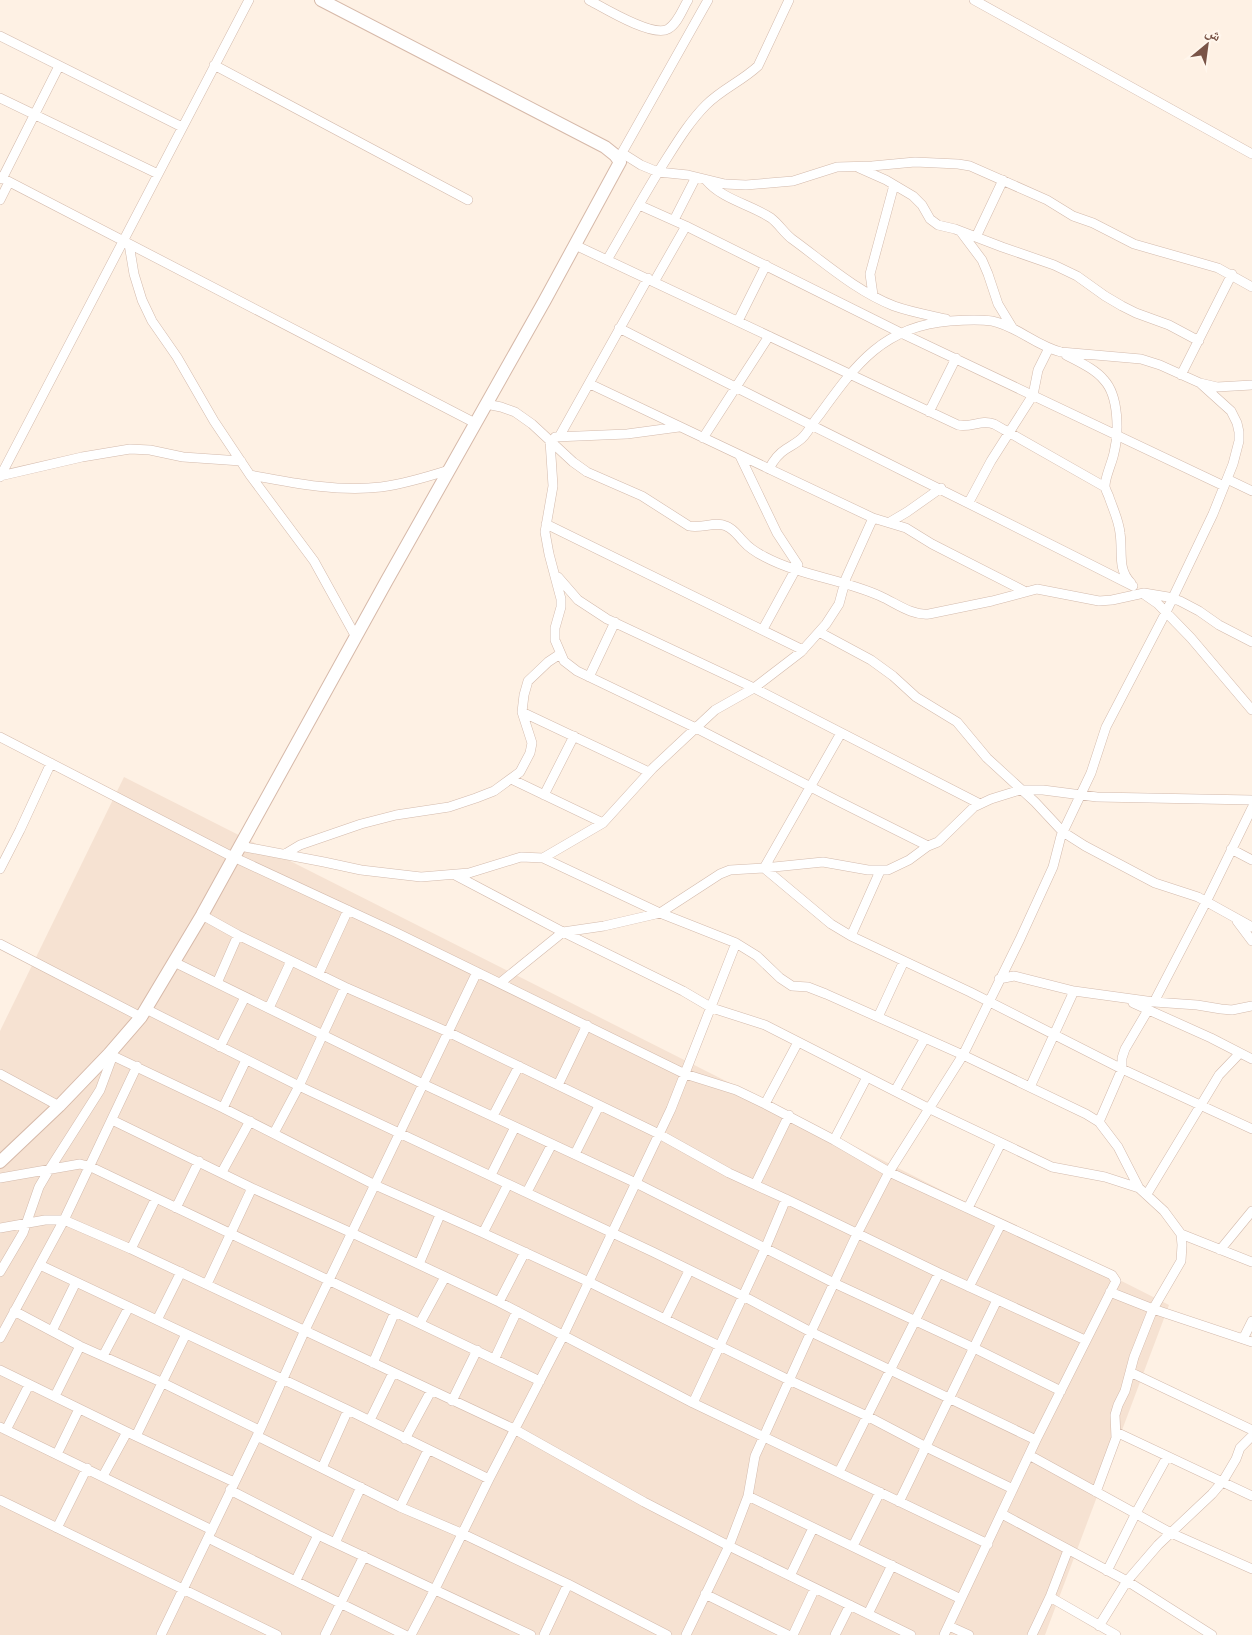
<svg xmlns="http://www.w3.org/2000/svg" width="1252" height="1635" font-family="'PT Sans','Noto Naskh Arabic',sans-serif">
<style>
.residential{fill:#f6e2d2}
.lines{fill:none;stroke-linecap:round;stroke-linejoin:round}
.street-casing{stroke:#d3baac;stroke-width:10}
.secondary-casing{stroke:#d6b9a9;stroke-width:14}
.street{stroke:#fff;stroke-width:9}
.secondary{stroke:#fff;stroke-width:12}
</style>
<rect width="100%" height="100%" fill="#fef1e4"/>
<path class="residential" d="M 124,777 L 1169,1305 L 1045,1635 L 0,1635 L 0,1031 Z"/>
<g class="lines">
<defs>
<path id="street" d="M 589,0 C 604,8 653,38 668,29 C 678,23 682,10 688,0
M 974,0 L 1252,154
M 0,36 L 182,127
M 214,65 L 468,200
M 0,98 L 158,174
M 622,153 L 641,165 L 658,172 L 688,175 L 725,184 L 746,185 L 793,181 L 837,167 L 872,166 L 915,162 L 958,164 L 970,166 L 1047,200 L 1073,216 L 1093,223 L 1134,244 L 1218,268 L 1252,287
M 619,158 L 708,0
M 859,168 L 886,180 L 913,196 L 922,205 L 930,219 L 938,225 L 955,229 L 1002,247 L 1054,265 L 1077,276 L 1105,296 L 1122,306 L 1136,313 L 1169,325 L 1199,341
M 0,177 L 475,423
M 2,179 L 59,66
M 706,180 C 723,200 750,204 771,218 C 779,224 784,233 792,239 C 825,263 856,291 894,306 C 911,312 928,315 946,319
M 0,200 L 9,182
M 639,205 L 686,226 L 899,332 L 1224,486
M 674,220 L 696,177
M 961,232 L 982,260 L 988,274 L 998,304 L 1012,327
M 976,237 L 1003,180
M 129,244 L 134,274 L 142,300 L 152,321 L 177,357 L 214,421 L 250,475 L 314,561 L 356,637
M 575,245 L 958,425 C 971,428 981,419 994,424 L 1105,487
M 607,260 C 627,226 646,191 667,158 C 679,139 691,120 706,105 C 722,89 742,81 758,66 L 789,0
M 654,282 L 686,226
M 873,295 L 870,274 L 894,185
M 738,321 L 766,265
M 619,328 C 790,416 962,499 1133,586
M 1066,355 C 1079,362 1095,369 1104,380 C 1119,396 1119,433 1114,453 C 1112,463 1105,477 1105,486 C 1105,489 1108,494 1109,497 C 1113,509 1119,521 1120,533 C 1123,552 1117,569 1131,583
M 1181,375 L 1232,274
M 590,384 L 873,518 L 906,528 L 932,544 L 1026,592
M 486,404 L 501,407 L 515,412 L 532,424 L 573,462 L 587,472 L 642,496 L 689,526 C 701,529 715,521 726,526 C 734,529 738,536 743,541 C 749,548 757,553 765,557 C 801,576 843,579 880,596 C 896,603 912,616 929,614 L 992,601 L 1037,589 L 1099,601 L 1112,600 L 1144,593 L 1168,597 L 1180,601 L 1199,611 L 1219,625 L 1252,642
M 929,412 L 956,358
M 555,437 L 627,434 L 679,427
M 559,437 L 648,278
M 703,438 L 769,336
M 550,441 L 553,486 L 545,532 L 549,554 L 561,599 L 561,607 L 555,628 L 555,640 L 564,661 L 577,671 L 696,728 L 838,801 L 928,846
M 740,456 L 777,533 L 798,565 L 763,629
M 769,469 C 773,461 778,454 786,449 C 792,445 799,442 804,436 C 810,429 814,421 820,414 C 856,364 884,326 950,321 C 963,320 978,319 992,321 C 1017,326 1036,346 1061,352 L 1141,359 L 1160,365 L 1200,383 L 1217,387 L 1252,385
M 250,475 C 293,483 338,492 381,487 C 404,484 427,477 449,470
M 0,476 L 82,457 L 130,449 L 150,450 L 183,457 L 241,461
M 0,477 L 249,0
M 1227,479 L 1252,491
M 969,502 L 991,461 L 1033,395 L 1038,370 L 1049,348
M 890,522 L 907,512 L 941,488
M 546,524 L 803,650
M 558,577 L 578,600 L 607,619 L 754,688 L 980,804
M 1145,595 L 1158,604 L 1191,638 L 1252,710
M 819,632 L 871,660 L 893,676 L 916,697 L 957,722 L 987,758 L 1035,802 L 1063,832 L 1085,846 L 1155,883 L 1198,897 L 1252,927
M 589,677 L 615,622
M 522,712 L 649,772
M 841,733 L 764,868 L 831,924 L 851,936 L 970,992 L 1122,1069 L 1252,1129
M 0,737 L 229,855 L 395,932 L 685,1074 L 736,1090 L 765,1104 L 834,1140 L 889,1172 L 1112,1275 L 1116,1281 L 1036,1440 L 944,1635
M 511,779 L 603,823
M 544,795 L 574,736
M 240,846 L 324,862 L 361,870 L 421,877 L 469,873 L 521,857 L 543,858 L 660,913 L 736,943 L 757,956 L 780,978 L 792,986 L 808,987 L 826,994 L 963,1055 L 1086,1114 L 1099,1122 L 1118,1147 L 1139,1188
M 1231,849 L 1252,860
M 285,854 L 300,845 L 361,824 L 396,815 L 449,807 L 476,798 L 494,791 L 520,772 L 530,753 L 532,743 L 522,712 L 524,695 L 528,681 L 548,662 L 560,654
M 543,858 L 603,823 L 653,768 L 715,710 L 754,688 L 801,652 L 826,624 L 839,604 L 846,578 L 873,518
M 0,869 L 20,830 L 51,763
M 455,875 L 563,932 L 683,991 L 712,1008 L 765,1025 L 930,1109 L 1052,1167 L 1105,1177 L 1139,1188 L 1164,1211 L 1181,1234 L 1182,1245 L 1181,1261 L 1153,1309 L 1252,1342
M 202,915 L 238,935 L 345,987 L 448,1032 L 659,1134 L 729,1173 L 786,1199 L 939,1273 L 1085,1340
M 1237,921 L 1252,941
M 851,936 L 880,871
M 0,944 L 141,1017
M 174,962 L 423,1084 L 636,1183 L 834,1283 L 974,1348 L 1061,1391
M 319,973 L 348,910
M 999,979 L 1014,976 L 1074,991 L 1154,1002 L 1197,1005 L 1221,1009 L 1232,1010 L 1252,1006
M 217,983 L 238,935
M 500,983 L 563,932 L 604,926 L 660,913 L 720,874 L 730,870 L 764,868 L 823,862 L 868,870 L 888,870 L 909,860 L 928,846 L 938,842 L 974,807 L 991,799 L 1020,790 L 1043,790 L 1097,797 L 1252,800
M 1154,1002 L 1206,902 L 1252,808
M 1133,1003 L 1211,1038 L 1252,1059
M 269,1008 L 291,961
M 146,1009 L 299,1086 L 653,1252 L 743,1296 L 811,1332 L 1036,1440
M 878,1017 L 904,961
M 220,1047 L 245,997
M 109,1054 L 223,1108 L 375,1185 L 483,1233 L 589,1282 L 789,1380 L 867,1416 L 926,1447 L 1013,1489
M 0,1074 L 59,1106
M 558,1085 L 587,1025
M 1030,1087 L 1074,991
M 895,1091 L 925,1038
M 765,1104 L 798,1042
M 223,1108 L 246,1060
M 493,1116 L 519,1066
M 112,1120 L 252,1188 L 352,1233 L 499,1302 L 693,1403 L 988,1544
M 1099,1122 L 1122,1069 L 1122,1058 L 1125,1049 L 1148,1010
M 274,1133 L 299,1086 L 345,987
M 834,1140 L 867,1077
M 575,1154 L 599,1106
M 222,1172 L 250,1121
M 491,1175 L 515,1127
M 0,1178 L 80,1164 L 91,1167 L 540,1381
M 755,1185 L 789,1115
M 527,1192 L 552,1144
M 1147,1194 L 1219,1075 L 1240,1053
M 176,1208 L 199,1161
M 968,1208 L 1001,1143
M 0,1228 L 45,1220 L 64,1220 L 131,1249 L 514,1429 L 644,1502 L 729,1546 L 911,1635
M 483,1233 L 508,1184
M 1181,1234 L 1252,1262
M 131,1249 L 156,1198
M 1220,1250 L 1252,1211
M 419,1264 L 440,1215
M 40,1265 L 348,1410 L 489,1479
M 0,1272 L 23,1233 L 39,1187 L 49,1170 L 100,1090 L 113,1055
M 207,1284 L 252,1188
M 969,1287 L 1001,1224
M 499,1302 L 525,1252
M 14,1311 L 80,1346 L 161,1382 L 259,1430
M 665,1319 L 689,1271
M 157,1320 L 181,1272
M 420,1323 L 445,1277
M 52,1331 L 76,1282
M 0,1338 L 64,1220 L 137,1066
M 1243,1339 L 1252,1321
M 103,1356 L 129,1307
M 495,1358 L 517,1311
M 373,1363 L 395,1312
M 0,1370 L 127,1432 L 234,1482
M 1130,1372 L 1252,1430
M 55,1396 L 80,1346
M 452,1401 L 477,1350
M 693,1403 L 765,1249 L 786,1199
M 370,1420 L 393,1373
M 0,1427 L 212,1530
M 6,1430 L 29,1385
M 1116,1432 L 1252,1496
M 136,1436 L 186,1334
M 257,1436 L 400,1507 L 461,1533 L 568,1584 L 667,1635
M 405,1439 L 431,1391
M 57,1454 L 79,1409
M 1029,1455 L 1171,1533 L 1252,1569
M 322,1468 L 348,1410
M 839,1472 L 939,1273
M 103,1476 L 127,1432
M 230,1490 L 318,1535 L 531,1635
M 1096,1492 L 1116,1438 L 1115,1415 L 1118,1405 L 1125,1391 L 1134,1357 L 1153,1309 L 1110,1292
M 748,1496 L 961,1599
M 0,1500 L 277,1635
M 899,1502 L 997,1300
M 400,1507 L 428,1450
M 1002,1514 L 1127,1581 L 1212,1635
M 57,1528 L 87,1468
M 208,1538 L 405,1635
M 335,1543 L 361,1487
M 853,1546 L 880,1492
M 1107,1571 L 1136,1513 L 1167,1457
M 790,1576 L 813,1528
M 296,1580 L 318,1535
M 705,1594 L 788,1635
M 1050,1597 L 1116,1635
M 868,1614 L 892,1565
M 949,1626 L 969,1635
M 1099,1626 L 1127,1581 L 1158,1545 L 1212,1494 L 1223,1481 L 1236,1459 L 1240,1448 L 1252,1436
M 161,1635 L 259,1432 L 305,1330 L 477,972
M 325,1635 L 364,1556
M 411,1635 L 435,1589 L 489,1479 L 563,1336 L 671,1109 L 736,943
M 544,1635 L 568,1584
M 686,1635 L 729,1546 L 748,1496 L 755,1456 L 811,1332 L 857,1234 L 889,1172 L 963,1055 L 1020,939 L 1053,867 L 1061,836 L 1091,773 L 1106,727 L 1166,612 L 1213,514 L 1233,464 L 1239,441 L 1239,432 L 1237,423 L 1231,411 L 1200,383
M 793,1635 L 815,1588
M 835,1635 L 850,1605
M 1032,1635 L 1050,1597 L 1068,1550"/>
<path id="secondary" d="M 0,1162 L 59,1106 L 109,1054 L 141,1017 L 202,915 L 386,582 L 545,300 L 620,162 L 615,155 L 605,147 L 321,0"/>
</defs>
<use href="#street" class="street-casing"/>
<use href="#secondary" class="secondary-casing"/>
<use href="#street" class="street"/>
<use href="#secondary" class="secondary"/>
</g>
<g transform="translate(1207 45) rotate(29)" stroke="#fff6ec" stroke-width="4" paint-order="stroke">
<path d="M0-4L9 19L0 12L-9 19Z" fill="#795447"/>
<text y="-8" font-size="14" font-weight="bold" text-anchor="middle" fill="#795447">ش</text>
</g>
</svg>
